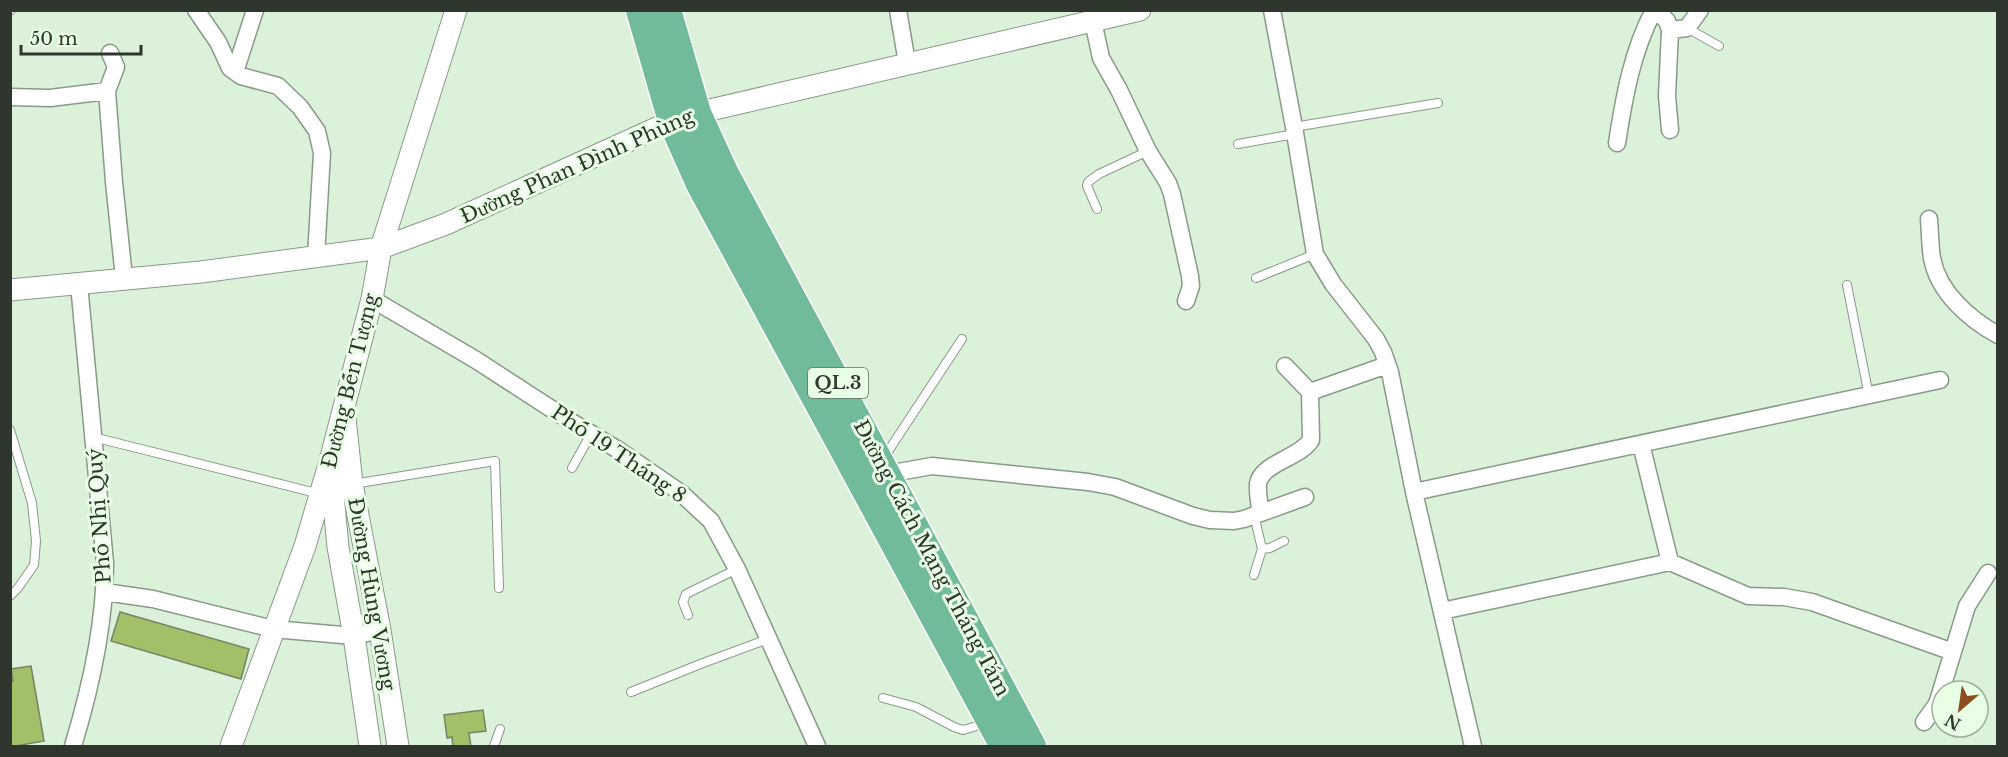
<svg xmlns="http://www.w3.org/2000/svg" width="2008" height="757" font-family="'Libre Baskerville',serif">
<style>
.building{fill:#a1c068;stroke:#788268;stroke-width:1.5}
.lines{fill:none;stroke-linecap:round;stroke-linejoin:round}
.service-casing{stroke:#879c86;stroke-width:10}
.minor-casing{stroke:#879c86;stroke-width:19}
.tertiary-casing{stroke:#879c86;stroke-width:23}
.trunk-casing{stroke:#fff;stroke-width:31}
.service{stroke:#fff;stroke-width:8}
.minor{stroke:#fff;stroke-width:16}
.tertiary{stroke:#fff;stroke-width:21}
.trunk{stroke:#72bb9a;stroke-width:28}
.labels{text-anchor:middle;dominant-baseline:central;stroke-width:6;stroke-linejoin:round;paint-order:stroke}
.shield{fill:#e8ffe6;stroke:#667264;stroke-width:1.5}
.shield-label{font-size:18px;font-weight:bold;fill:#2e362d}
.street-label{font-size:20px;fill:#2e362d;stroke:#e8ffe6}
</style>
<rect width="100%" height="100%" fill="#dbf1d9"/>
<path class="building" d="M 120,612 L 249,649 L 241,679 L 111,641 Z
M 31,666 L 44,741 L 10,747 L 10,681 L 13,681 L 11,669 Z
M 483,710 L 486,731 L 469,733 L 471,747 L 453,747 L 452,737 L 447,738 L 444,715 Z"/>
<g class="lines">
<defs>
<path id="service" d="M 10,11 L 11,10
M 1687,28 L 1719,46
M 1294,127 L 1438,103
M 1238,144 L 1295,134
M 1097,209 L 1087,186 L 1088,182 L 1099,174 L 1148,151
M 1256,278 L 1315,254
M 1847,285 L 1869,396
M 10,430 L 32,503 L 36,541 L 34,565 L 18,588 L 10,596
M 93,437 L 320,494
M 883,459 L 962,339
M 572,468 L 591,434
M 353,484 L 495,461 L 499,588
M 1254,515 L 1262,549 L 1254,575
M 1262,549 L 1270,548 L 1284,541
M 688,615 L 683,602 L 686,594 L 737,569
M 631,692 L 703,663 L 768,639
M 883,698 L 916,707 L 954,727 L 963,730 L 977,726 L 985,722
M 494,746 L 500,729"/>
<path id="minor" d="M 196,10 L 218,42 L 230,68 L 241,76 L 278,86 L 300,107 L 317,131 L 322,153 L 316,257
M 898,10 L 907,63
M 1272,10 L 1294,127 L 1315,254 L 1333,284 L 1376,339 L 1383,352 L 1390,372 L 1414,492 L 1473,746
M 1656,10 L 1667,21 L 1670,30 L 1667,96 L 1670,130
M 1093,21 L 1101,58 L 1119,90 L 1148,151 L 1168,183 L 1172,194 L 1190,276 L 1191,286 L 1186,301
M 1670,30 L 1687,28 L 1700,10
M 110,53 L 116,67 L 107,91 L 114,182 L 124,278
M 235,72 L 255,10
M 10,97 L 50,98 L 107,91
M 1617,143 C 1624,98 1632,51 1654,10
M 1929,219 C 1930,232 1930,245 1932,258 C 1938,292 1969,319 1998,335
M 372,299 L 476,360 L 570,421 L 620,451 L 681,493 L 711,521 L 737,569 L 817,746
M 1285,366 L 1310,392
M 1641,444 L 1670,562
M 887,474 L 932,466 L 1088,482 L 1115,487 L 1193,516 L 1210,520 L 1234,521 L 1244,519 L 1305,497
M 1414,492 L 1940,380
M 1260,512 C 1260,503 1257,493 1258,484 C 1261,463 1300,458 1311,440 L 1310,392 L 1387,365
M 105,592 L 153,599 L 273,629 L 354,636 L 380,630
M 1442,611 L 1670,562 L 1748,596 L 1784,597 L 1812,602 L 1953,652
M 1924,722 L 1937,704 L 1967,606 L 1988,573
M 73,746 C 90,690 105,621 105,563 L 79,284"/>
<path id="tertiary" d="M 10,290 L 201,272 L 381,248 L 446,224 L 672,121 L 697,113 L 1140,10
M 345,418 L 352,484 L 380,630 L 398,746
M 331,473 L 338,547 L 354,636 L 370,746
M 231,746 L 305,546 L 330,461 L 372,299 L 381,248 L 456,10"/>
<path id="trunk" d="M 640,10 L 672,121 L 700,184 L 1004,746
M 667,10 L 697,113 L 724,172 L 1032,746"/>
</defs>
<use href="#service" class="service-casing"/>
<use href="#minor" class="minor-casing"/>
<use href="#tertiary" class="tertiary-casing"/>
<use href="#trunk" class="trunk-casing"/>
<use href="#service" class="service"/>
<use href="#minor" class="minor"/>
<use href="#tertiary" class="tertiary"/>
<use href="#trunk" class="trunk"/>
</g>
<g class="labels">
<rect class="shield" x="808" y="368" width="60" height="30" rx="4.5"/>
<g class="shield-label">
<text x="838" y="383">QL.3</text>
</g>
<g class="street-label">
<text transform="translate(577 166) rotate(-24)">Đường Phan Đình Phùng</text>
<text transform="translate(350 381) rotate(-76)">Đường Bến Tượng</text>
<text transform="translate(619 454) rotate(34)">Phố 19 Tháng 8</text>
<text transform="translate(99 516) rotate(-94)">Phố Nhị Quý</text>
<text transform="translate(932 558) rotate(62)">Đường Cách Mạng Tháng Tám</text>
<text transform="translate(372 594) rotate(80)">Đường Hùng Vương</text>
</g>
</g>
<rect width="2008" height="757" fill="none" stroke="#2e362d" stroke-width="24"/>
<g transform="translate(1960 709) rotate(209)"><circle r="28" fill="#e8ffe6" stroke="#9eaf9c" stroke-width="1.5"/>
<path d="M0-4.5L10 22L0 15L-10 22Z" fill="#904c1e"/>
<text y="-9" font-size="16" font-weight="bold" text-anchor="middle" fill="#2e362d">N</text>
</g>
<path d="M21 45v9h120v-9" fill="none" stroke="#2e362d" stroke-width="3"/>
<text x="30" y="45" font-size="18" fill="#2e362d" stroke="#e8ffe6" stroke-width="4.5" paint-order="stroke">50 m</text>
</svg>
